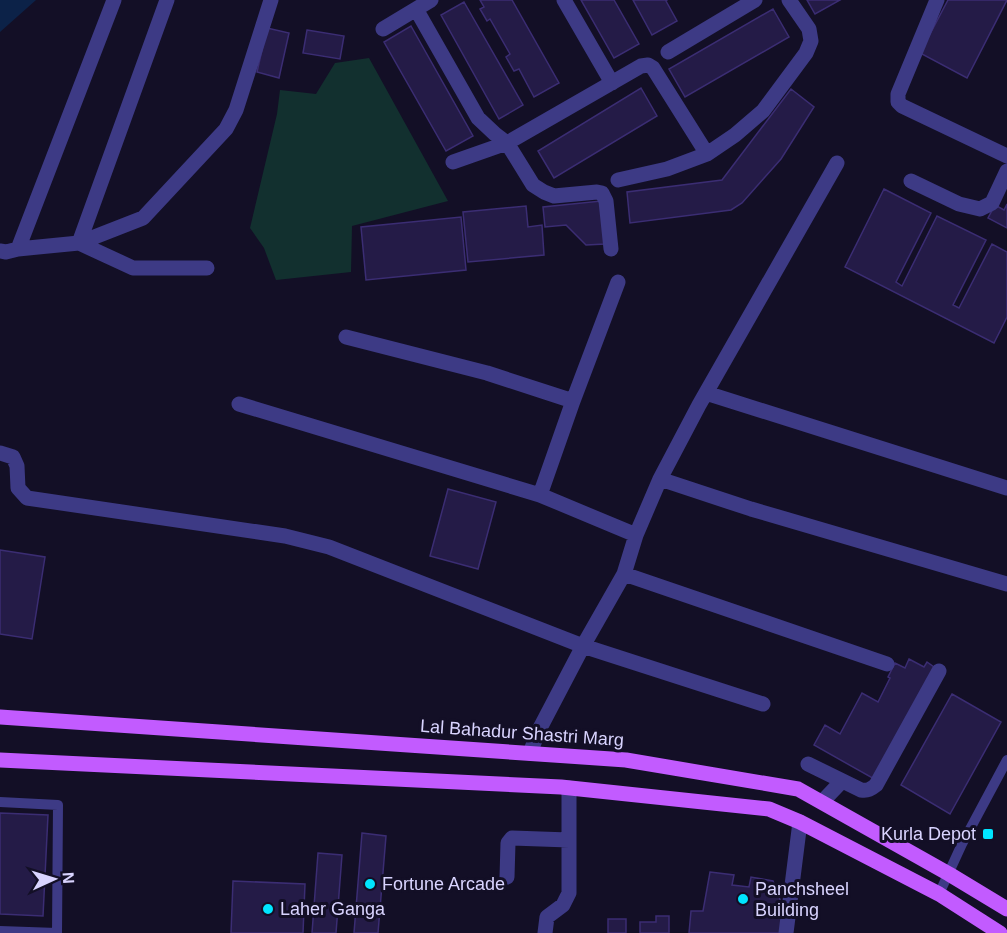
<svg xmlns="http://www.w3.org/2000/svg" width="1007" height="933" font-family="Helvetica,sans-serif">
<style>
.green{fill:#12302f}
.water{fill:#0c2248}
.building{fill:#241b47;stroke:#3b2d73;stroke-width:1.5}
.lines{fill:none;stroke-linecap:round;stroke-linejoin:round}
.lane{stroke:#3d3a85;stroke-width:10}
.street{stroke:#3d3a85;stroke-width:15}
.primary{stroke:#c25bff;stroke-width:15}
.poi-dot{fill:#00e5ff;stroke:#130f26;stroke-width:2}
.labels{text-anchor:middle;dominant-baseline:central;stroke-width:6;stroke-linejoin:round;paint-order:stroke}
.street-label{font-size:18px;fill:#d9d4ff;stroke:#130f26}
.poi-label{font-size:18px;fill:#d9d4ff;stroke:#130f26;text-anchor:start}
</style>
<rect width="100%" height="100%" fill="#130f26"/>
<path class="green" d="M 369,58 L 448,201 L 352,226 L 351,272 L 276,280 L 264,248 L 250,228 L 277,114 L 280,90 L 316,94 L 335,63 Z"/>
<path class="water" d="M 0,0 L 36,0 L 0,32 Z"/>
<path class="building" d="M 480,0 L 512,0 L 559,83 L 534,97 L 519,69 L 514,71 L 506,57 L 510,54 L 490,19 L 487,21 L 480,9 L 484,7 Z
M 581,0 L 614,0 L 639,44 L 614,58 Z
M 633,0 L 667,0 L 666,1 L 677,21 L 652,35 Z
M 807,0 L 840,0 L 815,14 Z
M 948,0 L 1007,0 L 967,78 L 920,53 Z
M 464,2 L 523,105 L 499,119 L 441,15 Z
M 773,9 L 789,37 L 685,97 L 669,69 Z
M 411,26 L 473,136 L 446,151 L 384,42 Z
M 267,28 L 289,33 L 279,78 L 257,72 Z
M 307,30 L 344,36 L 340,59 L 303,53 Z
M 641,88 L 657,116 L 554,178 L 538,151 Z
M 791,89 L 814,107 L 781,159 L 742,203 L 731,210 L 630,223 L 627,192 L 722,180 Z
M 884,189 L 931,213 L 896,282 L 902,286 L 937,216 L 986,240 L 953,305 L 959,308 L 992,244 L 1007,252 L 1007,317 L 994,343 L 845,267 Z
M 601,201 L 605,244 L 586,245 L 566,225 L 545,227 L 543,207 Z
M 1007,204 L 1007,228 L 988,218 L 995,205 L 1004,210 Z
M 526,206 L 528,227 L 542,225 L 544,255 L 468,262 L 463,212 Z
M 461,217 L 466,270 L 366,280 L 361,227 Z
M 448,489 L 496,502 L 478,569 L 430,556 Z
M 0,550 L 45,557 L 32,639 L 0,634 Z
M 909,659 L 924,667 L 927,662 L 934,667 L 876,780 L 814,745 L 825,725 L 840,734 L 862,693 L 878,702 L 890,678 L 888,677 L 895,663 L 905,668 Z
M 952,694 L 1001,722 L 950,814 L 901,785 Z
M 0,813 L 48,815 L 43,916 L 0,914 Z
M 362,833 L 386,836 L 378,933 L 354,933 Z
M 318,853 L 342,855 L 336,933 L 312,933 Z
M 710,872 L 734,875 L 732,885 L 749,887 L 751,877 L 773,881 L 784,910 L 781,933 L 689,933 L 691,911 L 703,911 Z
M 233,881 L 305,884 L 303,933 L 231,933 Z
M 656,916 L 669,916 L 669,933 L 640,933 L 640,922 L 656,922 Z
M 608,919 L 626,919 L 626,933 L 608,933 Z"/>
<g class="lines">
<path class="lane" d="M 0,802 L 58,805 L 57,933
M 939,894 L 962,844 L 1007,760
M 0,931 L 57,933"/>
<path class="street" d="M 564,0 L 612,83
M 937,0 L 898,94 L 898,102 L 902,106 L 1007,156
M 416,9 L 478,118 L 495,134 L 507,143 L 533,185 L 544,192 L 554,196 L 597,192 L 602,193 L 606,201 L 611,249
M 383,29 L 431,0
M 668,52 L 755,0
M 453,162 L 507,143 L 641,66 L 648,65 L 653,68 L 707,154
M 618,180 L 667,169 L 707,154 L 735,135 L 763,111 L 806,53 L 811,41 L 809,29 L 789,0
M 911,181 L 959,204 L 980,209 L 992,203 L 1007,171
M 79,243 L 143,218 L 226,129 L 236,110 L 271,0
M 79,243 L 167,0
M 18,249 L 114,0
M 0,251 L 6,252 L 18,249 L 79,243 L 133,268 L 207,268
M 346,337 L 487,373 L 573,401
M 706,393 L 1007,488
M 239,404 L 540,495 L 636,535
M 0,453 L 13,457 L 17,466 L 18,488 L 27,498 L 285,536 L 329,547 L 583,646 L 763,704
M 660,479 L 751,509 L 1007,584
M 540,495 L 573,401 L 618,282
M 624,574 L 887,664
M 530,753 L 539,730 L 583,646 L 624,574 L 636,535 L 660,479 L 699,405 L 837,163
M 808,764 L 861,790 C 868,791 871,789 876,785 L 939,671
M 822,802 L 842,781
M 507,877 L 508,843 L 512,838 L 569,840
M 545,933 L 547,917 L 563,905 L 569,893 L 569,788
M 786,933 L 800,822"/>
<path class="primary" d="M 0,717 L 626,760 L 798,789 L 949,874 L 1007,909
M 0,760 L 561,787 L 769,809 L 800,822 L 939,894 L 1000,933"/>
</g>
<g class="poi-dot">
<rect x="982" y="828" width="12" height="12" rx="3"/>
<circle cx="370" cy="884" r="6"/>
<circle cx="743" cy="899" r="6"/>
<circle cx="268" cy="909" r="6"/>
</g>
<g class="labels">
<g class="street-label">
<text transform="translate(522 733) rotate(4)">Lal Bahadur Shastri Marg</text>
</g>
<g class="poi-label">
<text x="976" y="834" text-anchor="end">Kurla Depot</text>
<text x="382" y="884">Fortune Arcade</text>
<text x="755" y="889">Panchsheel<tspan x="755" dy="21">Building</tspan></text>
<text x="280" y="909">Laher Ganga</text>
</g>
</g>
<g transform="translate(54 879) rotate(86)" stroke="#130f26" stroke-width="4.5" paint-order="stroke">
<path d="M0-4.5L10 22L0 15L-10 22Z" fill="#d9d4ff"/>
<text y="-9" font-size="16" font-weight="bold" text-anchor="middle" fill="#d9d4ff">N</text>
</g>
</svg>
